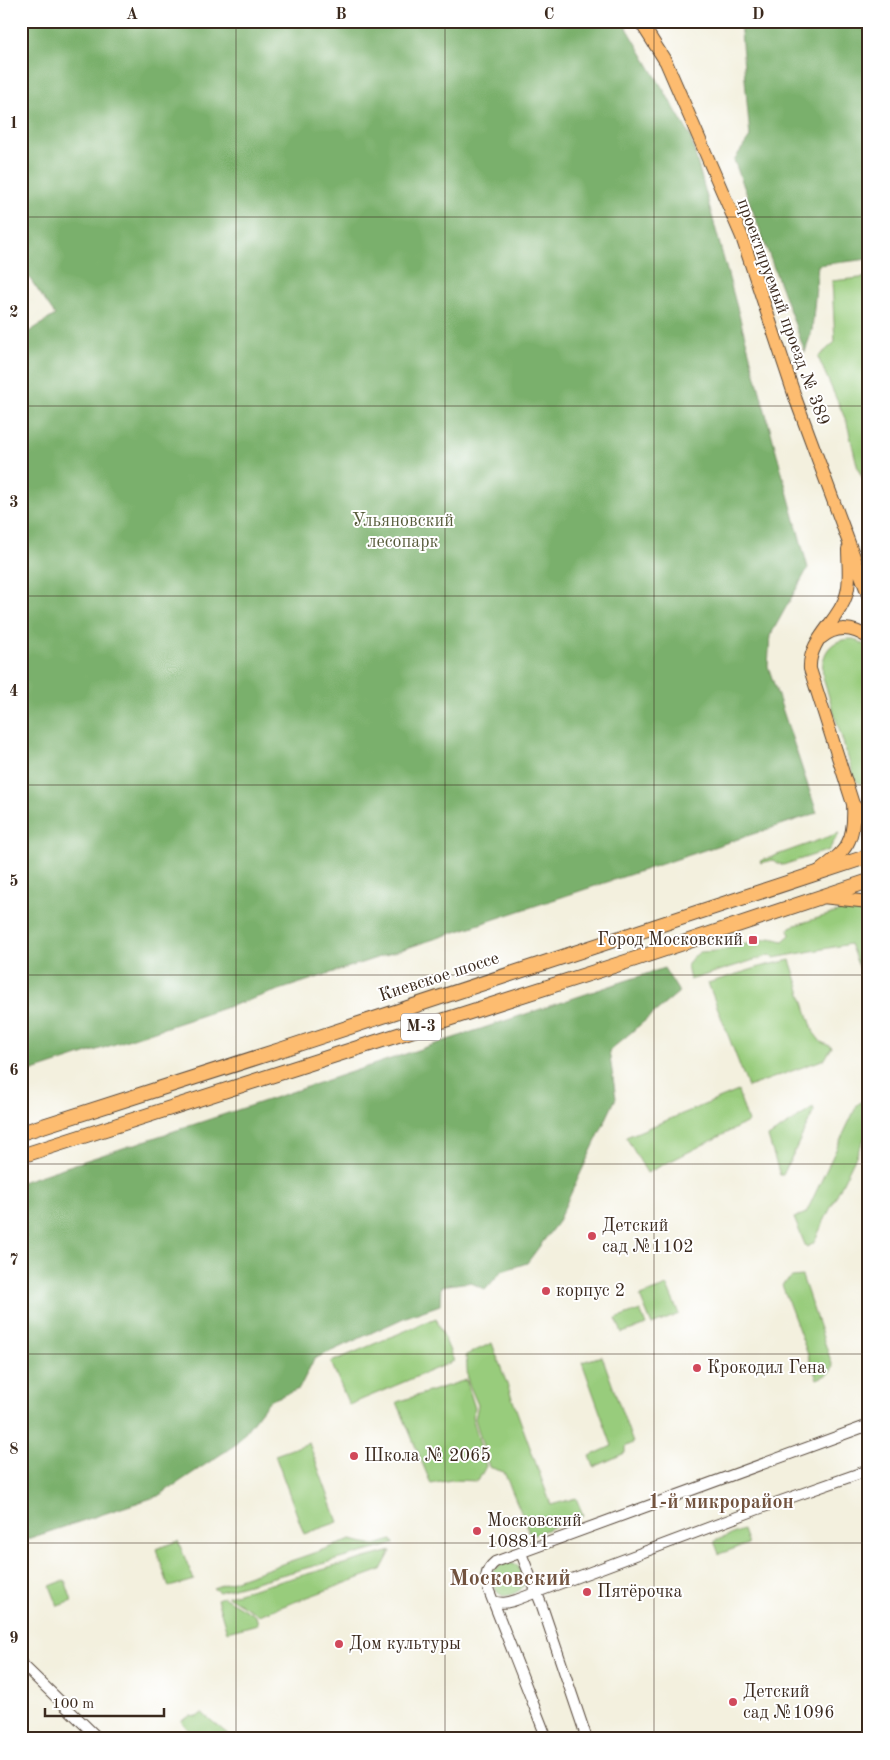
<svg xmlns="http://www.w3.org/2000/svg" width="890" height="1760" font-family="'Old Standard TT',serif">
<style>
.green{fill:#98cc7c;stroke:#6a7b4d}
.forest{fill:#7ab06c;stroke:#5a6d45}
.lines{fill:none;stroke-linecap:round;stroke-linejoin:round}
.minor-casing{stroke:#57483b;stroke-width:12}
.major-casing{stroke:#57483b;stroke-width:14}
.highway-casing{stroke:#57483b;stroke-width:16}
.minor{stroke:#fff;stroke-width:10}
.major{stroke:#fdbc6f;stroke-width:12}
.highway{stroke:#fdbc6f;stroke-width:14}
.grid{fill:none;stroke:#3b2a1e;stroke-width:1;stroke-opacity:0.55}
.poi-dot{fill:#d1495b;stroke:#fff;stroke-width:2}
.labels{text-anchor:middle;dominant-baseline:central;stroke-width:4;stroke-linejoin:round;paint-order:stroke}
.shield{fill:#fff;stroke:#766a62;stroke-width:1}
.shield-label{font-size:16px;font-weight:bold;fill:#3b2a1e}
.street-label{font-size:18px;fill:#3b2a1e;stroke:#fff}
.park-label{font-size:18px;fill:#575b3a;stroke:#fff}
.poi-label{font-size:18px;fill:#3b2a1e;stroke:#fff;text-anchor:start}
.quarter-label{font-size:20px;font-weight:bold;fill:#72533f;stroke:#fff}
.district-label{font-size:22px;font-weight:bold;fill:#72533f;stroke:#fff}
.neatline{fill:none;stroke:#3b2a1e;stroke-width:2}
.grid-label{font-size:16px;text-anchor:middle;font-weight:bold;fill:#3b2a1e}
</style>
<rect width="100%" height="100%" fill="#fff"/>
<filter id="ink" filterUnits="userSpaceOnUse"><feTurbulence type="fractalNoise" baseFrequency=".02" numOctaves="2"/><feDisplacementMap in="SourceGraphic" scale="10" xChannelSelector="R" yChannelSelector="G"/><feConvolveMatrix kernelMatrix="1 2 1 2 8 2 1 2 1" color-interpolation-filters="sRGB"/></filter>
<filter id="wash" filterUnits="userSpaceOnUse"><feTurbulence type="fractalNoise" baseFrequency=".0096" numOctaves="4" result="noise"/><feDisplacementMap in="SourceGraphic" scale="20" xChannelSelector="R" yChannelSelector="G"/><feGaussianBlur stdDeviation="1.12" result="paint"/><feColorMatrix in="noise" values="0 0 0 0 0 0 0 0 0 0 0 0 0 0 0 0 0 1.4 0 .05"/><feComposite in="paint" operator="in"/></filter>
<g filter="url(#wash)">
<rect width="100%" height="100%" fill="#f3f0de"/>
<path class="green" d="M 869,277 L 869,491 L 858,469 L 847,423 L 818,357 L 835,342 L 832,281 Z
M 854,639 L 864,644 L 869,649 L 869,784 L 860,784 L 855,780 L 823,678 C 820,655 829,638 854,639 Z
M 839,833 L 829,850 L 783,865 L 777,863 L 773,860 L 761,863 L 760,861 Z
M 851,908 L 859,908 L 869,912 L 869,963 L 863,968 L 862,975 L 850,944 L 774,958 L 770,955 L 690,980 L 687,966 L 692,958 L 700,952 L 717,951 L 771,938 L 783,941 L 790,935 L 789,928 L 792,926 Z
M 790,960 L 814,1033 L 821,1042 L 832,1047 L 825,1059 L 748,1087 L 708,983 L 763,966 Z
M 738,1091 L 748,1122 L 647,1173 L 626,1137 Z
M 862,1101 L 869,1112 L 869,1129 L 813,1244 L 806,1247 L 794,1218 L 806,1213 L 857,1105 Z
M 813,1108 L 814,1111 L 783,1175 L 780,1175 L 768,1137 Z
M 802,1276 L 833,1367 L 829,1374 L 817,1379 L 782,1285 L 792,1277 Z
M 667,1286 L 679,1314 L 652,1325 L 640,1296 Z
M 640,1310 L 646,1325 L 622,1333 L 616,1319 Z
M 436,1318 L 454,1361 L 349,1405 L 331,1362 Z
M 492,1343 L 551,1505 L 576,1498 L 583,1515 L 531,1536 L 504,1472 L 489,1467 L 475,1419 L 478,1405 L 468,1382 L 466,1355 Z
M 602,1356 L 633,1443 L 625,1447 L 625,1453 L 594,1467 L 590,1456 L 612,1446 L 582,1362 Z
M 466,1380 L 475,1408 L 472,1416 L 486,1466 L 478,1481 L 451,1480 L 431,1484 L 397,1402 Z
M 309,1443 L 338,1522 L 304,1534 L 275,1455 Z
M 743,1530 L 748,1544 L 719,1554 L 714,1541 Z
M 351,1540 L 375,1545 L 392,1540 L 394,1544 L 219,1592 L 213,1588 Z
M 178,1541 L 194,1580 L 169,1587 L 156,1549 Z
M 391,1551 L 381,1570 L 259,1615 L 227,1596 Z
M 514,1563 L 517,1565 L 525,1583 C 521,1592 512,1595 503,1596 L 497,1592 L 492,1579 L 492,1573 L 494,1569 L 504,1564 Z
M 65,1580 L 72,1601 L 58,1606 L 50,1586 Z
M 223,1597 L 256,1616 L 258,1624 L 227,1632 L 217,1599 Z
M 202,1713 L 229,1735 L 225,1739 C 203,1739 195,1740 181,1721 L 190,1716 L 197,1717 Z"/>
<path class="forest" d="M 21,21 L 623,21 L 690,135 L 808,568 L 770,636 L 768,666 L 817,813 L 21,1075 L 21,337 L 55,315 L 21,266 Z
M 740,21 L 869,21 L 869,259 L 818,265 L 812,330 L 805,352 L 734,160 L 750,137 Z
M 664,968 L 679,992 L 609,1051 L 616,1098 L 557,1223 L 527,1263 L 502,1271 L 485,1290 L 470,1282 L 441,1286 L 440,1305 L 406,1317 L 314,1359 L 299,1389 L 269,1401 L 235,1445 L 158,1496 L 21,1541 L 21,1182 Z"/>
</g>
<g filter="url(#ink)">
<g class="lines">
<defs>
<path id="minor" d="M 521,1553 L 542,1606 L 587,1739
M 493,1601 C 501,1604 507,1603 516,1600 L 761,1508 L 869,1470
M 21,1663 L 99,1739
M 547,1739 L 489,1591 C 485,1579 484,1571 495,1562 L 869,1425"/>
<path id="major" d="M 640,21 L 666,62 L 742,237 L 796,400 L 869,597
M 848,549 C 848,565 851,582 846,596 C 838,622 808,640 810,669 L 853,804 L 869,824
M 821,638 C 836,625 853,627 869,638
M 818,872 C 848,849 855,842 853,804
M 822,897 L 869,902"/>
<path id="highway" d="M 21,1133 L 280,1050 L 869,856
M 21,1156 L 632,960 L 869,881"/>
</defs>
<use href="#minor" class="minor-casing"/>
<use href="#major" class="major-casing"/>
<use href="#highway" class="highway-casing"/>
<use href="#minor" class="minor"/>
<use href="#major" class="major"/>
<use href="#highway" class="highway"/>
</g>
</g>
<path class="grid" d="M 236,21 L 236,1739M 445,21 L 445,1739M 654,21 L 654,1739M 21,217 L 869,217M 21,406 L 869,406M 21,596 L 869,596M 21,785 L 869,785M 21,975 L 869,975M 21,1164 L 869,1164M 21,1354 L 869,1354M 21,1543 L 869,1543"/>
<g class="poi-dot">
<rect x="748" y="935" width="10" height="10" rx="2.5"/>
<circle cx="592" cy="1236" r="5"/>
<circle cx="546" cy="1291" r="5"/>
<circle cx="697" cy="1368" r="5"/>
<circle cx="354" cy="1456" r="5"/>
<circle cx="477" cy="1531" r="5"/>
<circle cx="587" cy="1592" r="5"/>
<circle cx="339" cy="1644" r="5"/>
<circle cx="733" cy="1702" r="5"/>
</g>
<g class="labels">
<rect class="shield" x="401" y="1013.5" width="40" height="27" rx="4"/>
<g class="shield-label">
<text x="421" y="1027">М-3</text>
</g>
<g class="street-label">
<text transform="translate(783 312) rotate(70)">проектируемый проезд № 389</text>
<text transform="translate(439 977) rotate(-18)">Киевское шоссе</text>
</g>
<g class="park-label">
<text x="403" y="521">Ульяновский<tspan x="403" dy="21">лесопарк</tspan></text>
</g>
<g class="poi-label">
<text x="743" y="940" text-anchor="end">Город Московский</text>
<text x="602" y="1226">Детский<tspan x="602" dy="21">сад №1102</tspan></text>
<text x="556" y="1291">корпус 2</text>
<text x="707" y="1368">Крокодил Гена</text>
<text x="364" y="1456">Школа № 2065</text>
<text x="487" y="1521">Московский<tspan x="487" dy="21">108811</tspan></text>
<text x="597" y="1592">Пятёрочка</text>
<text x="349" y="1644">Дом культуры</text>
<text x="743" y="1692">Детский<tspan x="743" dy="21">сад №1096</tspan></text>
</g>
<g class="quarter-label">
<text x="721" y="1503">1-й микрорайон</text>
</g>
<g class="district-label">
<text x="510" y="1579">Московский</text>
</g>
</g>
<rect width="890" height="1760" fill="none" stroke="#fff" stroke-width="55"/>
<path d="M45 1708v8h119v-8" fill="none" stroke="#3b2a1e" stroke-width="2.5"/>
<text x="52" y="1708" font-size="15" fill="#3b2a1e" stroke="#ffffff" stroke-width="4" paint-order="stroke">100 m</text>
<rect x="28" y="28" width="834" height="1704" class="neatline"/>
<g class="grid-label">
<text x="132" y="19">A</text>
<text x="341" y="19">B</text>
<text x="549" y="19">C</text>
<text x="758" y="19">D</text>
<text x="14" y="128">1</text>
<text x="14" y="317">2</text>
<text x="14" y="507">3</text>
<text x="14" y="696">4</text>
<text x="14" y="886">5</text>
<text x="14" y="1075">6</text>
<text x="14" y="1265">7</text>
<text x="14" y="1454">8</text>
<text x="14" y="1643">9</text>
</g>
</svg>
